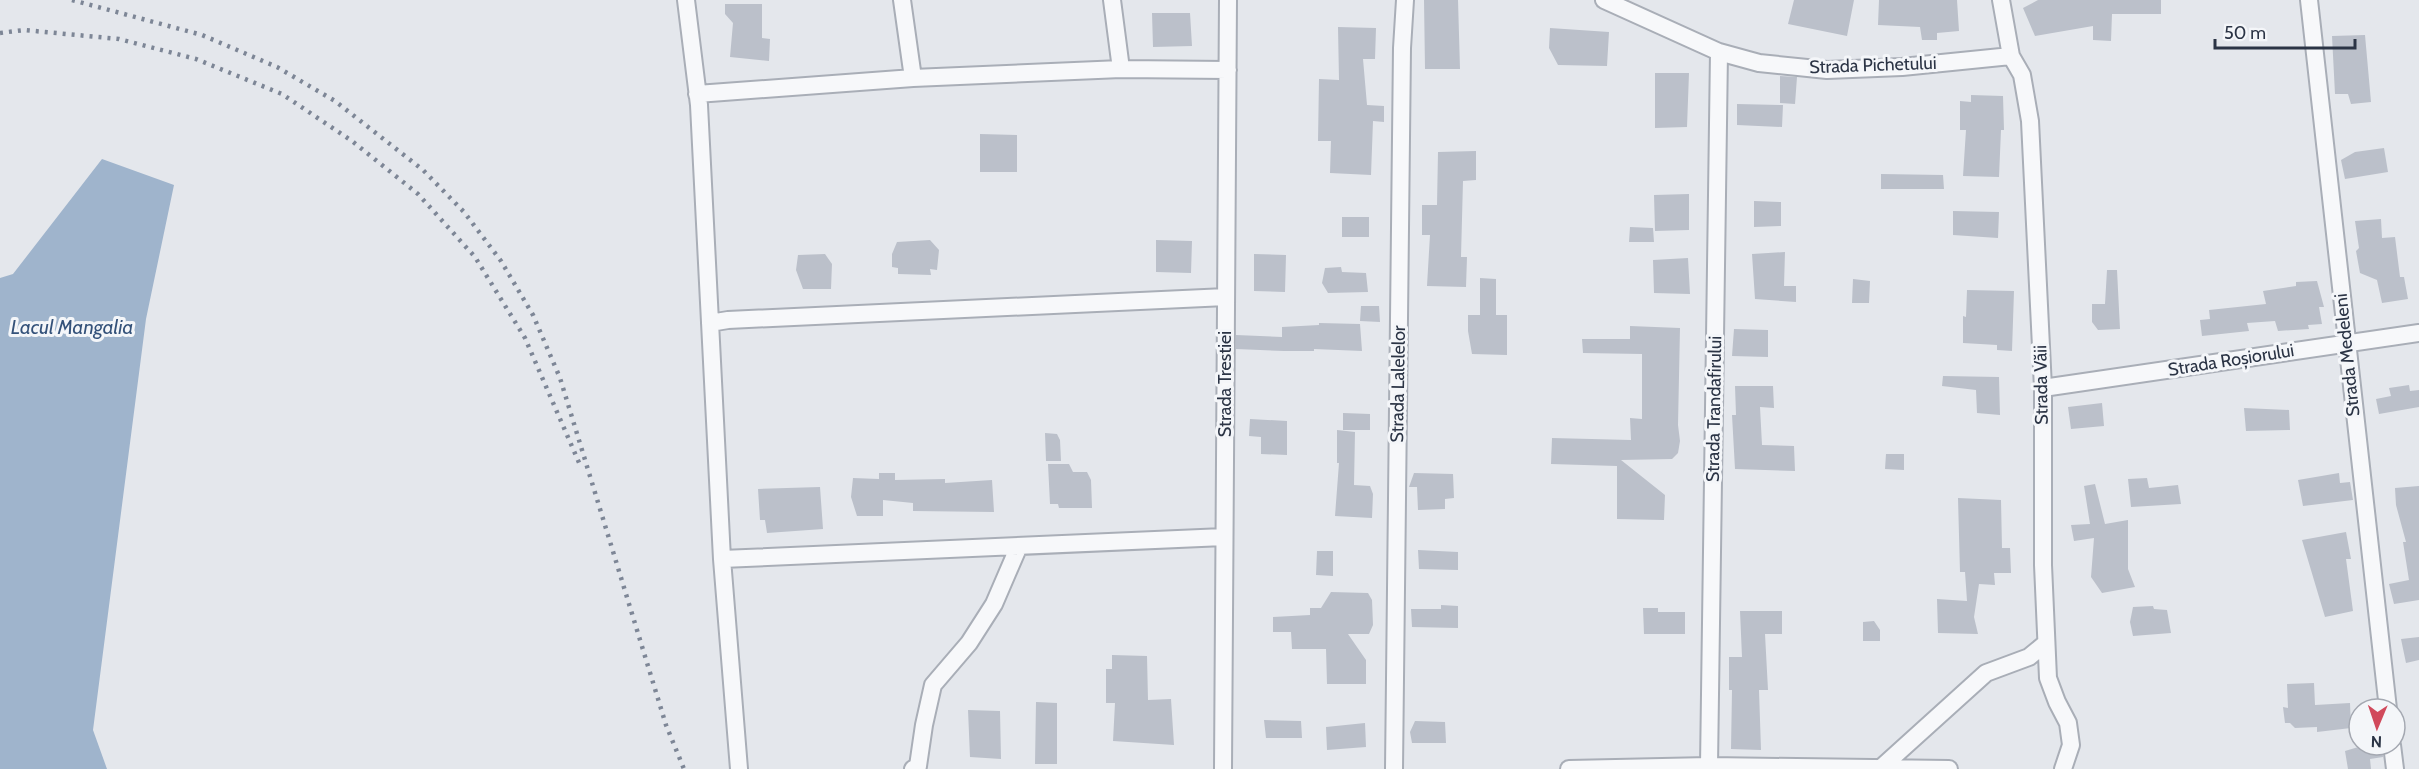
<svg xmlns="http://www.w3.org/2000/svg" width="2419" height="769" font-family="Cabin,sans-serif">
<style>
.water{fill:#9fb4cc}
.building{fill:#bbc0ca}
.lines{fill:none;stroke-linecap:round;stroke-linejoin:round}
.minor-casing{stroke:#a9aeb7;stroke-width:20}
.minor{stroke:#f7f8fa;stroke-width:16}
.rail{stroke:#7d8696;stroke-width:4.5;stroke-dasharray:3 6;stroke-linecap:butt}
.labels{text-anchor:middle;dominant-baseline:central;stroke-width:6;stroke-linejoin:round;paint-order:stroke}
.street-label{font-size:18px;fill:#2b3445;stroke:#f4f6f9}
.water-label{font-size:20px;font-style:italic;fill:#34527a;stroke:#f4f6f9}
</style>
<rect width="100%" height="100%" fill="#e4e7ec"/>
<path class="water" d="M 102,159 L 174,185 L 146,319 L 93,730 L 107,769 L 0,769 L 0,278 L 13,274 Z"/>
<path class="building" d="M 1424,0 L 1458,0 L 1460,69 L 1425,69 Z
M 1794,0 L 1854,0 L 1847,36 L 1788,24 Z
M 1879,0 L 1957,0 L 1959,31 L 1937,33 L 1937,40 L 1922,40 L 1920,27 L 1878,25 Z
M 2038,0 L 2161,0 L 2161,14 L 2112,14 L 2111,41 L 2093,40 L 2093,26 L 2035,36 L 2023,8 Z
M 725,4 L 762,4 L 762,38 L 770,39 L 769,61 L 730,57 L 733,23 L 725,14 Z
M 1152,13 L 1190,13 L 1192,46 L 1153,47 Z
M 1338,27 L 1376,28 L 1375,59 L 1363,59 L 1367,105 L 1384,106 L 1384,122 L 1373,121 L 1371,175 L 1330,173 L 1331,141 L 1318,141 L 1319,79 L 1339,80 Z
M 1550,28 L 1609,32 L 1607,66 L 1558,65 L 1549,48 Z
M 2365,35 L 2371,102 L 2351,104 L 2348,94 L 2335,94 L 2332,36 Z
M 1655,73 L 1689,73 L 1687,127 L 1655,128 Z
M 1780,76 L 1797,77 L 1795,104 L 1780,103 Z
M 1971,95 L 2003,96 L 2004,130 L 2001,130 L 1999,177 L 1963,176 L 1966,130 L 1960,130 L 1960,101 L 1971,102 Z
M 1737,104 L 1783,105 L 1782,127 L 1737,125 Z
M 980,134 L 1017,135 L 1017,172 L 980,172 Z
M 2384,148 L 2388,172 L 2345,179 L 2341,160 L 2355,152 Z
M 1476,151 L 1476,180 L 1463,181 L 1461,257 L 1467,257 L 1466,287 L 1427,286 L 1430,235 L 1422,235 L 1422,205 L 1437,205 L 1438,152 Z
M 1881,174 L 1943,175 L 1944,189 L 1881,189 Z
M 1689,194 L 1689,230 L 1655,231 L 1654,195 Z
M 1754,201 L 1781,202 L 1781,226 L 1754,227 Z
M 1953,211 L 1999,212 L 1998,238 L 1953,235 Z
M 1342,217 L 1369,217 L 1369,237 L 1342,237 Z
M 2381,219 L 2382,238 L 2395,237 L 2400,277 L 2404,277 L 2408,299 L 2382,303 L 2377,280 L 2360,273 L 2356,251 L 2359,248 L 2355,221 Z
M 1630,227 L 1653,228 L 1654,242 L 1629,242 Z
M 930,240 L 939,250 L 937,270 L 930,269 L 931,275 L 898,274 L 898,268 L 892,267 L 892,254 L 897,242 Z
M 1156,240 L 1192,241 L 1191,273 L 1156,272 Z
M 1785,252 L 1784,286 L 1796,286 L 1796,302 L 1755,299 L 1752,254 Z
M 825,254 L 832,264 L 831,289 L 803,289 L 796,270 L 798,255 Z
M 1254,254 L 1286,255 L 1285,292 L 1254,291 Z
M 1688,258 L 1690,294 L 1654,293 L 1653,260 Z
M 1341,267 L 1342,272 L 1366,273 L 1368,292 L 1328,293 L 1322,283 L 1325,268 Z
M 2107,270 L 2117,270 L 2120,329 L 2098,330 L 2092,322 L 2092,304 L 2105,304 Z
M 1480,278 L 1496,279 L 1496,315 L 1507,315 L 1507,355 L 1472,354 L 1468,331 L 1468,315 L 1480,315 Z
M 1853,279 L 1870,281 L 1869,303 L 1852,303 Z
M 2317,281 L 2324,307 L 2319,307 L 2322,324 L 2308,325 L 2309,329 L 2278,331 L 2275,321 L 2247,323 L 2249,331 L 2202,336 L 2200,320 L 2210,319 L 2209,310 L 2266,304 L 2263,291 L 2296,286 L 2296,282 Z
M 1967,290 L 2014,291 L 2012,351 L 1997,350 L 1997,345 L 1963,343 L 1963,316 L 1966,317 Z
M 1361,306 L 1379,306 L 1380,322 L 1360,321 Z
M 1319,323 L 1360,324 L 1362,351 L 1314,349 L 1314,351 L 1284,351 L 1236,349 L 1236,335 L 1282,337 L 1282,327 L 1319,325 Z
M 1630,326 L 1680,328 L 1678,425 L 1680,441 L 1678,453 L 1672,459 L 1621,460 L 1665,495 L 1664,520 L 1617,519 L 1617,466 L 1551,464 L 1552,438 L 1631,440 L 1630,418 L 1642,419 L 1642,354 L 1583,353 L 1582,339 L 1630,339 Z
M 1734,329 L 1768,330 L 1768,357 L 1732,356 Z
M 1943,376 L 1999,377 L 2000,415 L 1977,413 L 1976,390 L 1942,386 Z
M 2409,385 L 2410,391 L 2419,390 L 2419,407 L 2379,414 L 2376,399 L 2391,396 L 2389,388 Z
M 1735,386 L 1773,386 L 1774,408 L 1760,407 L 1762,445 L 1794,446 L 1795,471 L 1735,469 L 1732,415 L 1736,415 Z
M 2102,403 L 2104,426 L 2071,429 L 2068,407 Z
M 2244,408 L 2289,410 L 2290,430 L 2246,431 Z
M 1343,413 L 1370,414 L 1370,430 L 1343,430 Z
M 1250,419 L 1287,421 L 1287,455 L 1261,454 L 1261,437 L 1249,436 Z
M 1337,430 L 1355,432 L 1354,485 L 1370,486 L 1373,494 L 1372,518 L 1335,516 L 1339,463 L 1337,463 Z
M 1045,433 L 1057,434 L 1060,440 L 1061,461 L 1046,461 Z
M 1886,454 L 1904,454 L 1904,470 L 1885,469 Z
M 1048,464 L 1069,464 L 1073,472 L 1087,472 L 1091,480 L 1092,508 L 1059,508 L 1058,504 L 1050,504 Z
M 879,473 L 895,473 L 895,480 L 945,479 L 945,483 L 992,480 L 994,512 L 913,511 L 913,503 L 883,500 L 883,516 L 857,516 L 851,497 L 853,478 L 879,479 Z
M 1414,473 L 1453,474 L 1454,498 L 1445,499 L 1445,509 L 1418,510 L 1417,487 L 1409,487 Z
M 2339,473 L 2340,483 L 2350,482 L 2353,500 L 2303,506 L 2298,480 Z
M 2147,478 L 2149,488 L 2178,485 L 2181,504 L 2131,507 L 2128,479 Z
M 2095,484 L 2105,524 L 2128,520 L 2128,569 L 2135,587 L 2102,593 L 2091,577 L 2094,538 L 2074,541 L 2071,525 L 2090,524 L 2084,486 Z
M 2419,486 L 2419,600 L 2394,604 L 2389,584 L 2409,580 L 2403,542 L 2406,542 L 2396,505 L 2395,488 Z
M 820,487 L 823,529 L 767,533 L 765,520 L 760,520 L 758,489 Z
M 1958,498 L 2001,500 L 2002,548 L 2010,548 L 2011,573 L 1994,573 L 1995,585 L 1979,584 L 1974,617 L 1978,634 L 1938,633 L 1937,599 L 1967,601 L 1965,572 L 1960,572 Z
M 2346,532 L 2351,559 L 2346,559 L 2353,611 L 2325,617 L 2302,540 Z
M 1418,550 L 1458,552 L 1458,570 L 1419,569 Z
M 1317,551 L 1333,551 L 1333,576 L 1316,575 Z
M 1331,592 L 1368,593 L 1372,600 L 1373,625 L 1369,634 L 1348,634 L 1366,660 L 1366,684 L 1327,684 L 1326,649 L 1292,649 L 1291,632 L 1273,632 L 1273,617 L 1310,615 L 1310,608 L 1321,608 Z
M 1441,605 L 1458,606 L 1458,628 L 1412,627 L 1411,609 L 1441,609 Z
M 2153,606 L 2154,609 L 2167,610 L 2171,633 L 2133,636 L 2130,622 L 2133,607 Z
M 1643,608 L 1658,608 L 1658,612 L 1685,612 L 1685,634 L 1644,634 Z
M 1740,611 L 1782,611 L 1782,634 L 1765,634 L 1768,690 L 1759,690 L 1761,750 L 1731,749 L 1732,690 L 1729,690 L 1729,657 L 1742,657 Z
M 1874,621 L 1880,630 L 1880,641 L 1863,641 L 1863,622 Z
M 2419,637 L 2419,660 L 2406,663 L 2401,639 Z
M 1112,655 L 1147,656 L 1148,700 L 1171,699 L 1174,745 L 1113,741 L 1115,703 L 1106,703 L 1106,669 L 1112,669 Z
M 2314,683 L 2315,705 L 2350,703 L 2351,728 L 2317,732 L 2317,727 L 2295,728 L 2290,723 L 2285,723 L 2283,707 L 2288,708 L 2287,684 Z
M 1036,702 L 1057,703 L 1057,764 L 1035,764 Z
M 968,710 L 1000,711 L 1001,759 L 970,757 Z
M 1264,720 L 1301,721 L 1302,738 L 1266,738 Z
M 1415,721 L 1445,722 L 1446,743 L 1412,743 L 1410,732 Z
M 1365,723 L 1366,747 L 1327,750 L 1326,727 Z
M 2365,745 L 2382,745 L 2383,757 L 2370,759 L 2371,769 L 2348,769 L 2345,751 Z"/>
<g class="lines">
<defs>
<path id="minor" d="M 686,0 L 699,105 L 722,559 L 739,769
M 902,0 L 913,78
M 1112,0 L 1121,69
M 1604,0 L 1719,52 L 1759,63 L 1827,70 L 1902,67 L 2011,56
M 2001,0 L 2011,56 L 2022,75 L 2030,121 L 2043,388 L 2043,565 L 2048,678 L 2057,702 L 2068,723 L 2071,745 L 2063,769
M 2309,0 L 2388,709
M 697,94 L 913,78 L 1121,69 L 1228,70
M 710,323 L 728,320 L 1226,297
M 2043,388 L 2419,333
M 722,559 L 1224,537
M 2392,745 L 2395,769
M 1709,766 L 1719,52
M 1882,767 L 1986,673 L 2029,657 L 2046,643
M 913,769 L 918,766 L 924,725 L 933,685 L 969,643 L 994,604 L 1019,546
M 1223,769 L 1228,0
M 1394,769 L 1402,48 L 1405,0
M 1569,769 L 1709,766 L 1949,769"/>
</defs>
<use href="#minor" class="minor-casing"/>
<use href="#minor" class="minor"/>
<path class="rail" d="M 72,0 L 202,35 L 277,67 L 335,101 L 423,170 L 464,212 L 501,261 L 533,315 L 560,378 L 666,725 L 684,769
M 0,33 L 24,30 L 119,39 L 196,59 L 282,94 L 352,141 L 418,194 L 475,257 L 525,338 L 580,465"/>
</g>
<g class="labels">
<g class="street-label">
<text transform="translate(1873 65) rotate(-2)">Strada Pichetului</text>
<text transform="translate(2347 355) rotate(-96)">Strada Medeleni</text>
<text transform="translate(2231 360) rotate(-9)">Strada Roșiorului</text>
<text transform="translate(1225 384) rotate(-90)">Strada Trestiei</text>
<text transform="translate(1398 384) rotate(-89)">Strada Lalelelor</text>
<text transform="translate(2041 385) rotate(-91)">Strada Văii</text>
<text transform="translate(1714 409) rotate(-89)">Strada Trandafirului</text>
</g>
<g class="water-label">
<text x="72" y="327">Lacul Mangalia</text>
</g>
</g>
<g transform="translate(2377 727) rotate(182)"><circle r="28" fill="#f4f6f9" stroke="#a4a8b1" stroke-width="1.5"/>
<path d="M0-4.5L10 22L0 15L-10 22Z" fill="#d1495b"/>
<text y="-9" font-size="16" font-weight="bold" text-anchor="middle" fill="#2b3445">N</text>
</g>
<path d="M2215 39v9h140v-9" fill="none" stroke="#2b3445" stroke-width="3"/>
<text x="2224" y="39" font-size="18" fill="#2b3445" stroke="#f4f6f9" stroke-width="4.5" paint-order="stroke">50 m</text>
</svg>
